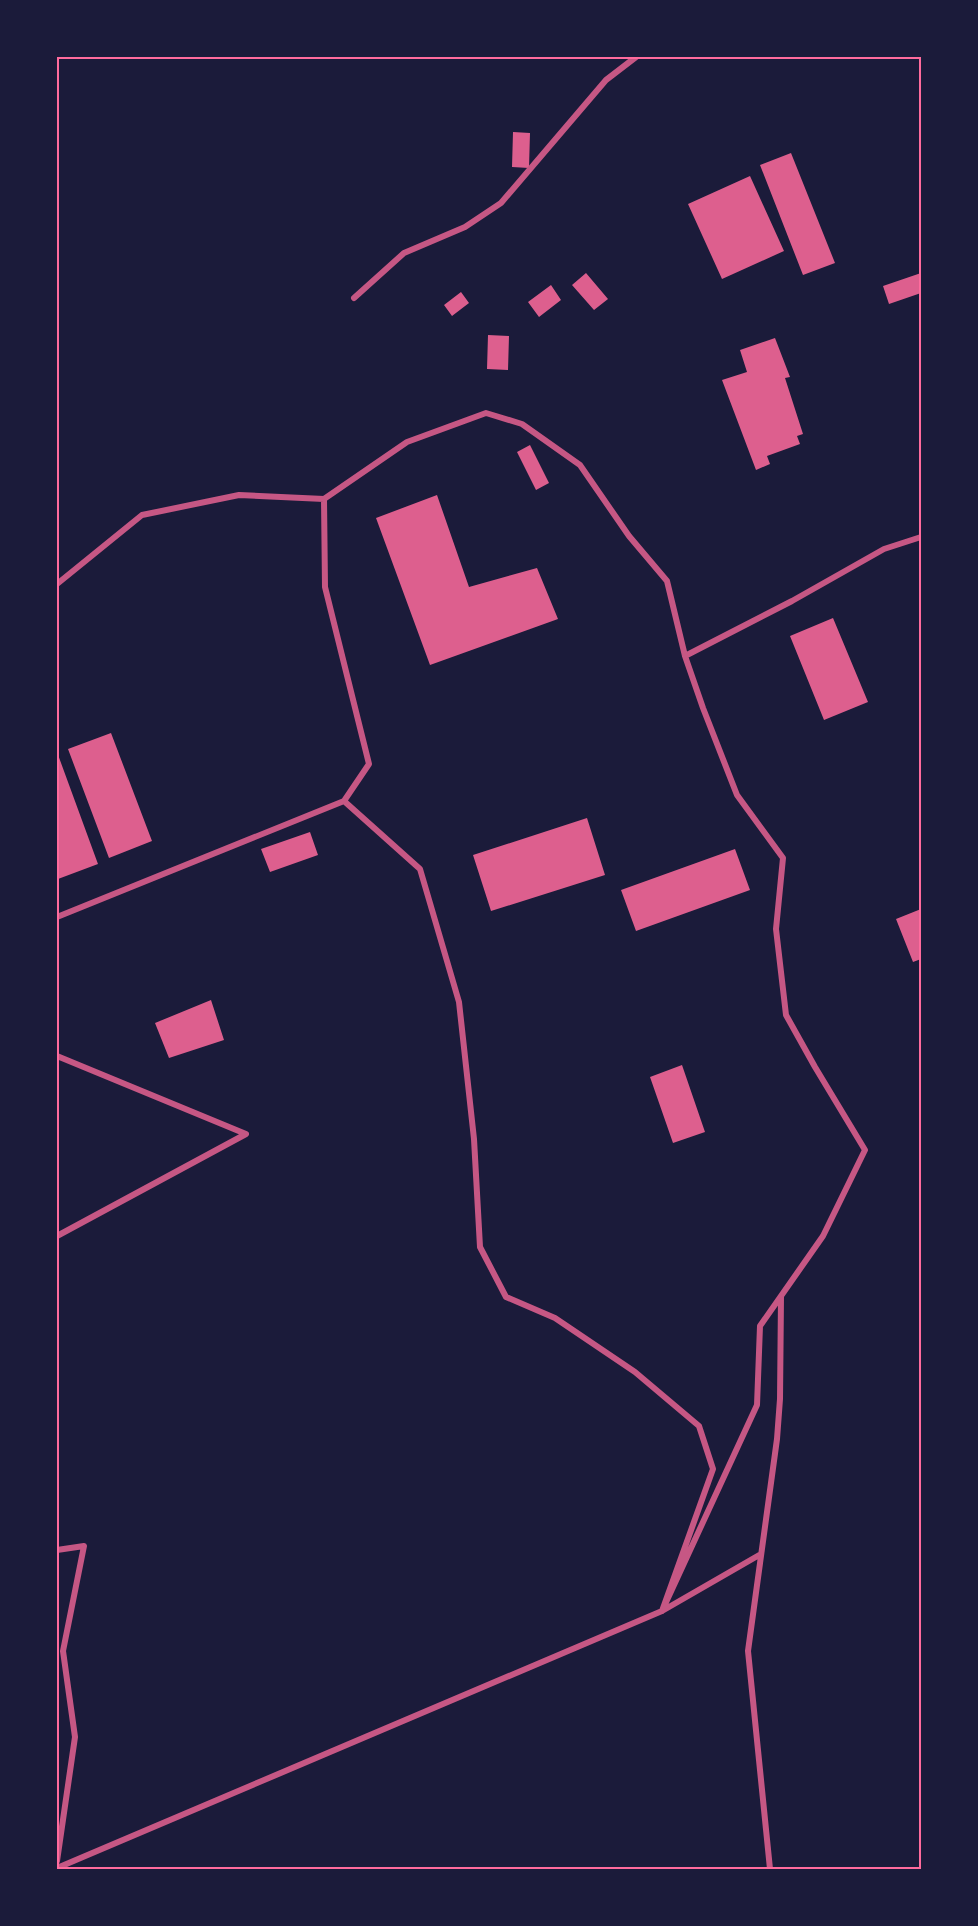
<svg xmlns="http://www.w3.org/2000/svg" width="978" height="1926" font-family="Helvetica,sans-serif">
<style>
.building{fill:#dd5f8e}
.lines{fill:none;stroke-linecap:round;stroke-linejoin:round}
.minor{stroke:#c65784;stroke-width:6}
.neatline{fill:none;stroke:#ff6b9d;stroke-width:2}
</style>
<rect width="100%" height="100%" fill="#1b1b3a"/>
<path class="building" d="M 513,132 L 530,133 L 529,168 L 512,167 Z
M 791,153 L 835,263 L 803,275 L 760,165 Z
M 750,176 L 784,251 L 722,279 L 688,204 Z
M 586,273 L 608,299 L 594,310 L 572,285 Z
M 921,273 L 921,293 L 889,304 L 883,286 Z
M 551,285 L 561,300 L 539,317 L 528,302 Z
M 461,292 L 469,303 L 452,316 L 444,305 Z
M 488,335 L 509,336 L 508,370 L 487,369 Z
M 775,338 L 790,377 L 785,378 L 803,434 L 797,436 L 800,444 L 767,456 L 770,464 L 756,470 L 722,380 L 747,372 L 740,350 Z
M 530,445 L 549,483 L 536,490 L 517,452 Z
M 437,495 L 469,587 L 537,568 L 558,619 L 430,665 L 376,518 Z
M 833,618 L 868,702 L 824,720 L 790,636 Z
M 111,733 L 152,841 L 109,858 L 68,749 Z
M 57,752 L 98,864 L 58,879 L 57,875 Z
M 587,818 L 605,875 L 491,911 L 473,855 Z
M 310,832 L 318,855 L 270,872 L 261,849 Z
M 735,849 L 750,890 L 636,931 L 621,890 Z
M 921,909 L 921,959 L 913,962 L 896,919 Z
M 211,1000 L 224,1040 L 169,1058 L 155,1023 Z
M 682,1065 L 705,1132 L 673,1143 L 650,1077 Z"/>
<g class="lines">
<path class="minor" d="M 354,298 L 404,253 L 465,227 L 501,203 L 606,80 L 636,57
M 486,413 L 522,424 L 580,465 L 629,536 L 667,581 L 685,656 L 703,708 L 737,795 L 783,858 L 776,929 L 786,1015 L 815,1067 L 865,1150 L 823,1236 L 760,1326 L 757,1405 L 662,1611 L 713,1469 L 699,1426 L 635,1372 L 555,1318 L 506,1297 L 480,1247 L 474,1139 L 459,1002 L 420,869 L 344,801 L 369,764 L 325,587 L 324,499 L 407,442 Z
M 57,584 L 142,515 L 239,495 L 324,499
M 685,656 L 792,601 L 884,549 L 921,537
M 57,917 L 344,801
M 57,1056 L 246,1134 L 57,1236
M 57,1550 L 84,1546 L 63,1651 L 75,1737 L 57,1861
M 57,1868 L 662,1611 L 761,1554
M 770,1869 L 748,1651 L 777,1439 L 780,1399 L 781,1297"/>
</g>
<rect width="978" height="1926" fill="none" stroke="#1b1b3a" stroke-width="117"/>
<rect x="58" y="58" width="862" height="1810" class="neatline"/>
</svg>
